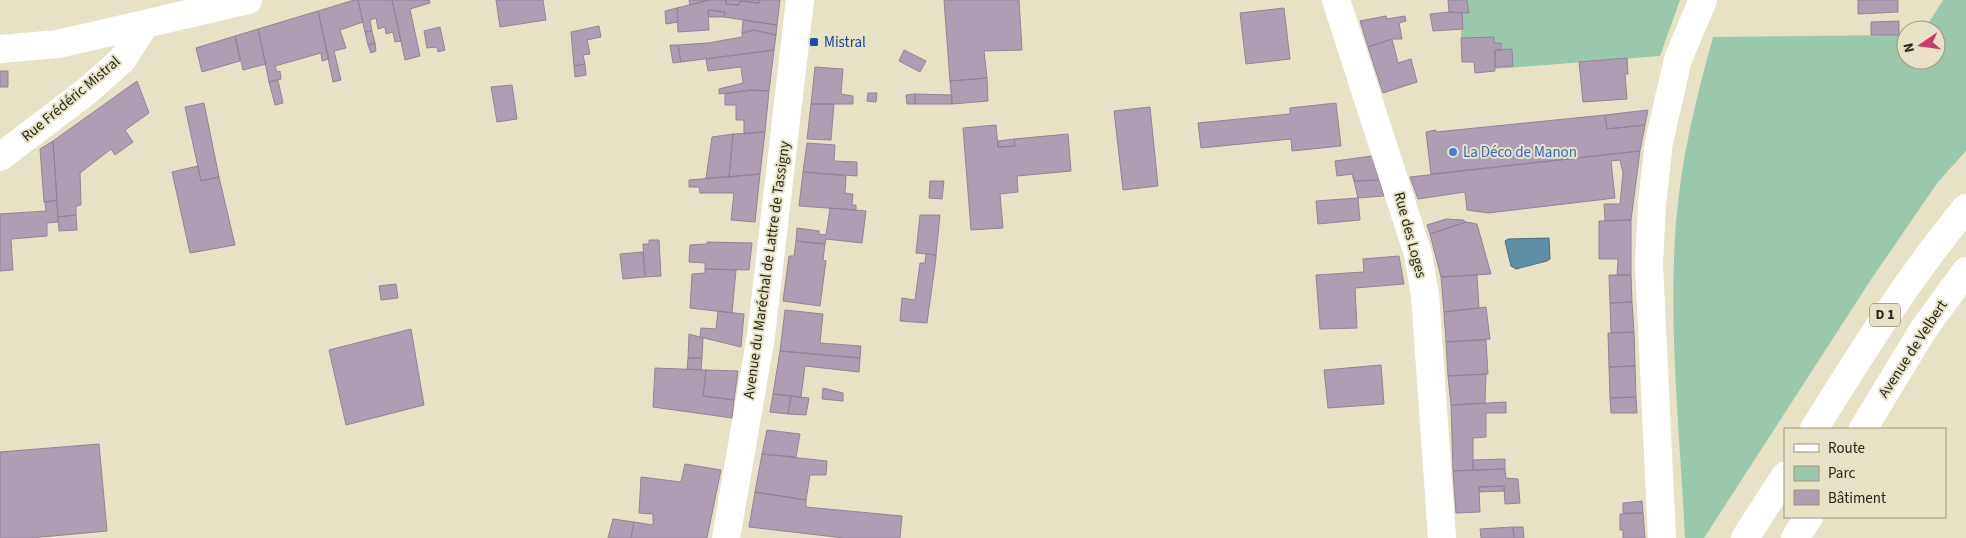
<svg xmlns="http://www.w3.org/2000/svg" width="1966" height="538" font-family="'Source Sans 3',sans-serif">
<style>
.green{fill:#9ac8ad}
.water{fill:#5e8ea8;stroke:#4e6e7e}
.building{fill:#af9db3;stroke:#948298}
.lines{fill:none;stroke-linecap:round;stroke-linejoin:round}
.minor{stroke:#fff;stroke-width:28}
.tertiary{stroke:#fff;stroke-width:28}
.secondary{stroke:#fff;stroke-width:28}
.primary{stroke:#fff;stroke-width:28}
.transit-dot{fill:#1a4fb4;stroke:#e7e2c5;stroke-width:2}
.shop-dot{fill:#3f7fe0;stroke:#e7e2c5;stroke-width:2}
.labels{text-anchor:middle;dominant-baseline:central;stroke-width:4;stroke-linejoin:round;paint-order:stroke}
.shield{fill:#e7e2c5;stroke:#615e4e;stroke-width:1}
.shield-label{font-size:14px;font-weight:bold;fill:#27251b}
.transit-label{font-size:15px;fill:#164399;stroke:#e7e2c5;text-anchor:start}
.street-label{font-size:15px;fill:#27251b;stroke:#e7e2c5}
.shop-label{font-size:15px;fill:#366cbe;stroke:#e7e2c5;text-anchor:start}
</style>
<rect width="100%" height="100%" fill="#e7e2c5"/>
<path class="green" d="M 1467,0 L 1680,0 L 1660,56 L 1495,69 L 1501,50 L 1501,43 L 1494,43 L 1494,37 L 1461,38 L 1462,13 L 1469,13 Z
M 1943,0 L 1966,0 L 1966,151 L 1938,182 L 1872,278 L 1704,538 L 1685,538 C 1680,434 1668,327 1676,223 C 1681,159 1696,98 1713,37 L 1906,35 L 1906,60 L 1936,60 L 1936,30 L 1924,30 Z"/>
<path class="water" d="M 1549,238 L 1550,259 L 1547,261 L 1516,269 L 1511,266 L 1505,241 L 1508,239 Z"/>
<path class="building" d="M 354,0 L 358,0 L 363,22 L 340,30 L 346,48 L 334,51 L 341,80 L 333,82 L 318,11 Z
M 358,0 L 392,0 L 401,41 L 395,42 L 393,32 L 386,34 L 385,27 L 378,29 L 376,18 L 370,20 L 372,31 L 365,32 Z
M 392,0 L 429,0 L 430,3 L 410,9 L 420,56 L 405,60 Z
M 496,0 L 543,0 L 546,20 L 500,27 Z
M 689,0 L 709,0 L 690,5 Z
M 709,0 L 726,0 L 726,4 L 739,5 L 740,1 L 759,3 L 760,0 L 780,0 L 777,25 L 724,17 L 725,12 L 708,10 L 709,30 L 678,32 L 677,8 Z
M 726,0 L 760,0 L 759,3 L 740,1 L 739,5 L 726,4 Z
M 944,0 L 1019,0 L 1022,50 L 984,51 L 987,78 L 950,81 Z
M 1448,0 L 1467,0 L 1469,13 L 1449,12 Z
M 1858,0 L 1898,0 L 1898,12 L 1858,14 Z
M 677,8 L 678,22 L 666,24 L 665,11 Z
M 1284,8 L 1290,59 L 1246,64 L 1240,13 Z
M 708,10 L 725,12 L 724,17 L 709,17 Z
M 318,11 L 329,59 L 322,61 L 321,53 L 275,66 L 277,72 L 280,71 L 281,79 L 269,82 L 258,29 Z
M 1449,12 L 1462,13 L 1463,29 L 1433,31 L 1430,14 Z
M 1386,16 L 1387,19 L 1405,16 L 1406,21 L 1399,23 L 1402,39 L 1392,39 L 1368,47 L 1360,21 Z
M 743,20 L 777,25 L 776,35 L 754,30 L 742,33 Z
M 1899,21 L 1899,35 L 1871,35 L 1871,22 Z
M 599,26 L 601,37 L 587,40 L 590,54 L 583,55 L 585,64 L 574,66 L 571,32 Z
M 440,27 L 445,50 L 438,52 L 437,47 L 427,48 L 424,31 Z
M 258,29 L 266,64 L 243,70 L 235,36 Z
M 754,30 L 776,35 L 774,50 L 681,62 L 678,45 L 708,43 L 742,37 L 742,33 Z
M 372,31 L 375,43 L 368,45 L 365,32 Z
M 235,36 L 240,61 L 202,72 L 196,48 Z
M 1494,37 L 1494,43 L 1501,43 L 1501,50 L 1495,50 L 1495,71 L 1475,73 L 1474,62 L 1462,62 L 1461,38 Z
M 1392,39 L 1398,63 L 1411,59 L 1417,82 L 1383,93 L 1368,47 Z
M 375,43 L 376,51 L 371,53 L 368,45 Z
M 670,45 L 678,45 L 681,62 L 673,63 Z
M 1512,49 L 1513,66 L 1495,67 L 1495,50 Z
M 774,50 L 769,91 L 751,90 L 719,94 L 719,89 L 743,83 L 741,67 L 708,71 L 706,59 Z
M 904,50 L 926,61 L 920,72 L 899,61 Z
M 1627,58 L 1628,74 L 1625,74 L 1627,99 L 1583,102 L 1579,62 Z
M 585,64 L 586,75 L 575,77 L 574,66 Z
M 815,67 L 843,69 L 841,94 L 853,96 L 853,104 L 811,104 Z
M 0,71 L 8,71 L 8,87 L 0,87 Z
M 987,78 L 988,101 L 952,104 L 950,81 Z
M 278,80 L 283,103 L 275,105 L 269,82 Z
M 137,81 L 149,113 L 125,130 L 133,142 L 115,155 L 111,149 L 80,173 L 81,205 L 76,206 L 76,215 L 58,217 L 53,141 Z
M 512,85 L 517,119 L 497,122 L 491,87 Z
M 751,90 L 769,91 L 765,132 L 744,134 L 744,120 L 736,120 L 736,105 L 725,105 L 725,94 Z
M 868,93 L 877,93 L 876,102 L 867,101 Z
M 915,94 L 952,95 L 952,104 L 915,104 Z
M 915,94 L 915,104 L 907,104 L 906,95 Z
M 204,103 L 219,177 L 201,181 L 185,107 Z
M 1336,103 L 1341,146 L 1292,151 L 1291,139 L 1201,148 L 1198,123 L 1290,114 L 1290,108 Z
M 811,104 L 834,104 L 831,140 L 807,139 Z
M 1150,107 L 1158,186 L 1123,190 L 1114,111 Z
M 1648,110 L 1645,125 L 1607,129 L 1605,115 Z
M 1605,115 L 1607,129 L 1645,125 L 1640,151 L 1431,174 L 1426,132 L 1436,130 L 1436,132 Z
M 996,125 L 998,147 L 1015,146 L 1014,139 L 1068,134 L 1071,171 L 1017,176 L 1018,192 L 1000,194 L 1003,228 L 971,230 L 963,128 Z
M 765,132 L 760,174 L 729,177 L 733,134 Z
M 733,134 L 729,177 L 706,178 L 712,137 Z
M 1014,139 L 1015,146 L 998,147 L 998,141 Z
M 53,141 L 57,200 L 44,202 L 40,149 Z
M 807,143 L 835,145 L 834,161 L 857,162 L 857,176 L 803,172 Z
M 1640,151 L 1631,220 L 1605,221 L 1604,204 L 1620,204 L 1623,173 L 1620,160 L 1611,161 L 1615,198 L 1488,213 L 1467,210 L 1465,192 L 1418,199 L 1410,177 Z
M 1372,156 L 1379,180 L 1354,181 L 1352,174 L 1337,176 L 1335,161 Z
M 198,166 L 201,181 L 219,177 L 235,245 L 190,253 L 172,172 Z
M 803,172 L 846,176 L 845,193 L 853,194 L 852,205 L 856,205 L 856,210 L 799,206 Z
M 760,174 L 755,222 L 731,220 L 734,193 L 700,193 L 699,187 L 689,187 L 689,180 Z
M 1379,180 L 1384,196 L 1358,198 L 1354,181 Z
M 930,181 L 944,181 L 942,199 L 929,198 Z
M 1358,198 L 1360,220 L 1318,224 L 1316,201 Z
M 57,200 L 58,222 L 47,223 L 47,236 L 11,239 L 13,270 L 0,271 L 0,214 L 46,211 L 45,202 Z
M 830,208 L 866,211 L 862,243 L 826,239 L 825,244 L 796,241 L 797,228 L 819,231 L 819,234 L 826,235 Z
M 76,215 L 77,230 L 59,231 L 58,217 Z
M 920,215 L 940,215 L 936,255 L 916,253 Z
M 1446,219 L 1463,220 L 1466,222 L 1430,234 L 1427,225 Z
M 1631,220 L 1631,275 L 1617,275 L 1618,259 L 1599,259 L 1599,221 Z
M 1466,222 L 1477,224 L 1491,274 L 1441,277 L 1430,234 Z
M 649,240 L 659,240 L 661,276 L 645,277 L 643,244 L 649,244 Z
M 796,241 L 825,244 L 823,260 L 826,261 L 820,306 L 783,301 L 789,256 L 794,256 Z
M 707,242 L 752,243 L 749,270 L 705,269 L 705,263 L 689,262 L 690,245 L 707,244 Z
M 643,252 L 645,277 L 623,279 L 620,254 Z
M 926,254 L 936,255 L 936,258 L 927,323 L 900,321 L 902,298 L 915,300 L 920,263 L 925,263 Z
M 1399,256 L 1404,284 L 1355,288 L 1357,328 L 1320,329 L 1316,275 L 1364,272 L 1363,259 Z
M 705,269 L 736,270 L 732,313 L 690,308 L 692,274 L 705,273 Z
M 1477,275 L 1479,308 L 1444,312 L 1441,277 Z
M 1609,275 L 1631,275 L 1632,302 L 1610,303 Z
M 396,284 L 398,298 L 381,300 L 379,286 Z
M 1632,302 L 1634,332 L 1611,333 L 1610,303 Z
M 1486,307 L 1490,339 L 1446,342 L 1444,312 Z
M 785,310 L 823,314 L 820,343 L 861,346 L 860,358 L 780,351 Z
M 718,311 L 744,314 L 741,347 L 700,337 L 701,328 L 716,329 Z
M 411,329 L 424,405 L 346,425 L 329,350 Z
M 1634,332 L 1635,366 L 1609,367 L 1608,333 Z
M 689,334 L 703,338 L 702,358 L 688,358 Z
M 1486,340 L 1488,374 L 1448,376 L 1446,342 Z
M 780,351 L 860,358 L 859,372 L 805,366 L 801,397 L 773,394 Z
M 688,358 L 702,358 L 701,370 L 687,369 Z
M 1381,365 L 1384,404 L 1328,408 L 1324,370 Z
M 1635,366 L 1636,397 L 1610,398 L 1609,367 Z
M 655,368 L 706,370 L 703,396 L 734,400 L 732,418 L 653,407 Z
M 706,370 L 738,371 L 734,400 L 703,396 Z
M 1486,374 L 1485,403 L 1451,405 L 1448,376 Z
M 823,388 L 843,393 L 843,401 L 822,399 Z
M 773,394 L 791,396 L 788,414 L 770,412 Z
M 791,396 L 809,398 L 806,415 L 788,414 Z
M 1636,397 L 1637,413 L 1611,413 L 1610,398 Z
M 1506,402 L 1506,413 L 1486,413 L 1486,437 L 1473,438 L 1473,470 L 1453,471 L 1451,405 Z
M 767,430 L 800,434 L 796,457 L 762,454 Z
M 99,444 L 107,531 L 31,538 L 0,538 L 0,452 Z
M 762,454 L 827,461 L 826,475 L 810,475 L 806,500 L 755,492 Z
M 1505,459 L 1505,469 L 1473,470 L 1473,460 Z
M 685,464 L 721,470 L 707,538 L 631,538 L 634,522 L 653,525 L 653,514 L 639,513 L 641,477 L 681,482 Z
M 1505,469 L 1506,478 L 1518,479 L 1520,503 L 1505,504 L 1504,486 L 1479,487 L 1480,512 L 1456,513 L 1453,471 Z
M 1504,486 L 1504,491 L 1479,492 L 1479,487 Z
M 755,492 L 806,500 L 806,507 L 902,516 L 900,538 L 844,538 L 749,527 Z
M 1642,501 L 1643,513 L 1623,513 L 1623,503 Z
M 1643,513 L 1645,538 L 1623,538 L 1623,530 L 1620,530 L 1620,514 Z
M 613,519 L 634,522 L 631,538 L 608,538 Z
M 1513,527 L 1523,527 L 1524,538 L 1514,538 Z
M 1513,527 L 1514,538 L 1481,538 L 1480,529 Z"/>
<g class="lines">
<path class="minor" d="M 0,49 L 58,44 L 248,0
M 0,157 L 87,91 L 122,60 L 144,26
M 1662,538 L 1649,264 L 1652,204 L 1659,142 L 1678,59 L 1703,0"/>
<path class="tertiary" d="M 1336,0 L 1418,254 L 1425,295 L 1442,538"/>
<path class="secondary" d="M 726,538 L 761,336 L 800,0"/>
<path class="primary" d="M 1814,429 C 1862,352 1908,278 1966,208
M 1863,429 L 1923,330 L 1966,271
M 1745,538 L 1785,476
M 1795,538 L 1809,517"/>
</g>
<rect class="transit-dot" x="809" y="37" width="10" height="10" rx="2.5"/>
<circle class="shop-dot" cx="1453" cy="152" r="5"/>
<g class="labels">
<rect class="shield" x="1870" y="303.5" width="30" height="23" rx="4"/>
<g class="shield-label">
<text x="1885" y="315">D 1</text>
</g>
<g class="transit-label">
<text x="824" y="42">Mistral</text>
</g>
<g class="street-label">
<text transform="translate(71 99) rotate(-40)">Rue Frédéric Mistral</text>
<text transform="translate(1410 235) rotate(75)">Rue des Loges</text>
<text transform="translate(767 270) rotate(-82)">Avenue du Maréchal de Lattre de Tassigny</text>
<text transform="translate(1913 349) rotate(-57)">Avenue de Velbert</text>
</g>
<g class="shop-label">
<text x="1463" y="152">La Déco de Manon</text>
</g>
</g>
<rect x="1784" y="428" width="162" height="90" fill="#e7e2c5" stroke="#9a9681"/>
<rect x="1794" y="444" width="25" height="8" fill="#ffffff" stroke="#9a9681"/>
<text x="1828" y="453" font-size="15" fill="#27251b">Route</text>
<rect x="1794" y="466" width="25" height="15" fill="#9ac8ad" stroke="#9a9681"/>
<text x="1828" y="478" font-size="15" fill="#27251b">Parc</text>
<rect x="1794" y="490" width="25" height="15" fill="#af9db3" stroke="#9a9681"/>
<text x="1828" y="503" font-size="15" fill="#27251b">Bâtiment</text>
<g transform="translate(1921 45) rotate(257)"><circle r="24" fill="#e7e2c5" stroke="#9a9681"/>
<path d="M0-4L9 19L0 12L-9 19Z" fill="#c63a6e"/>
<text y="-8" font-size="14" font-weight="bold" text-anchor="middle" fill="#27251b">N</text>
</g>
</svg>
